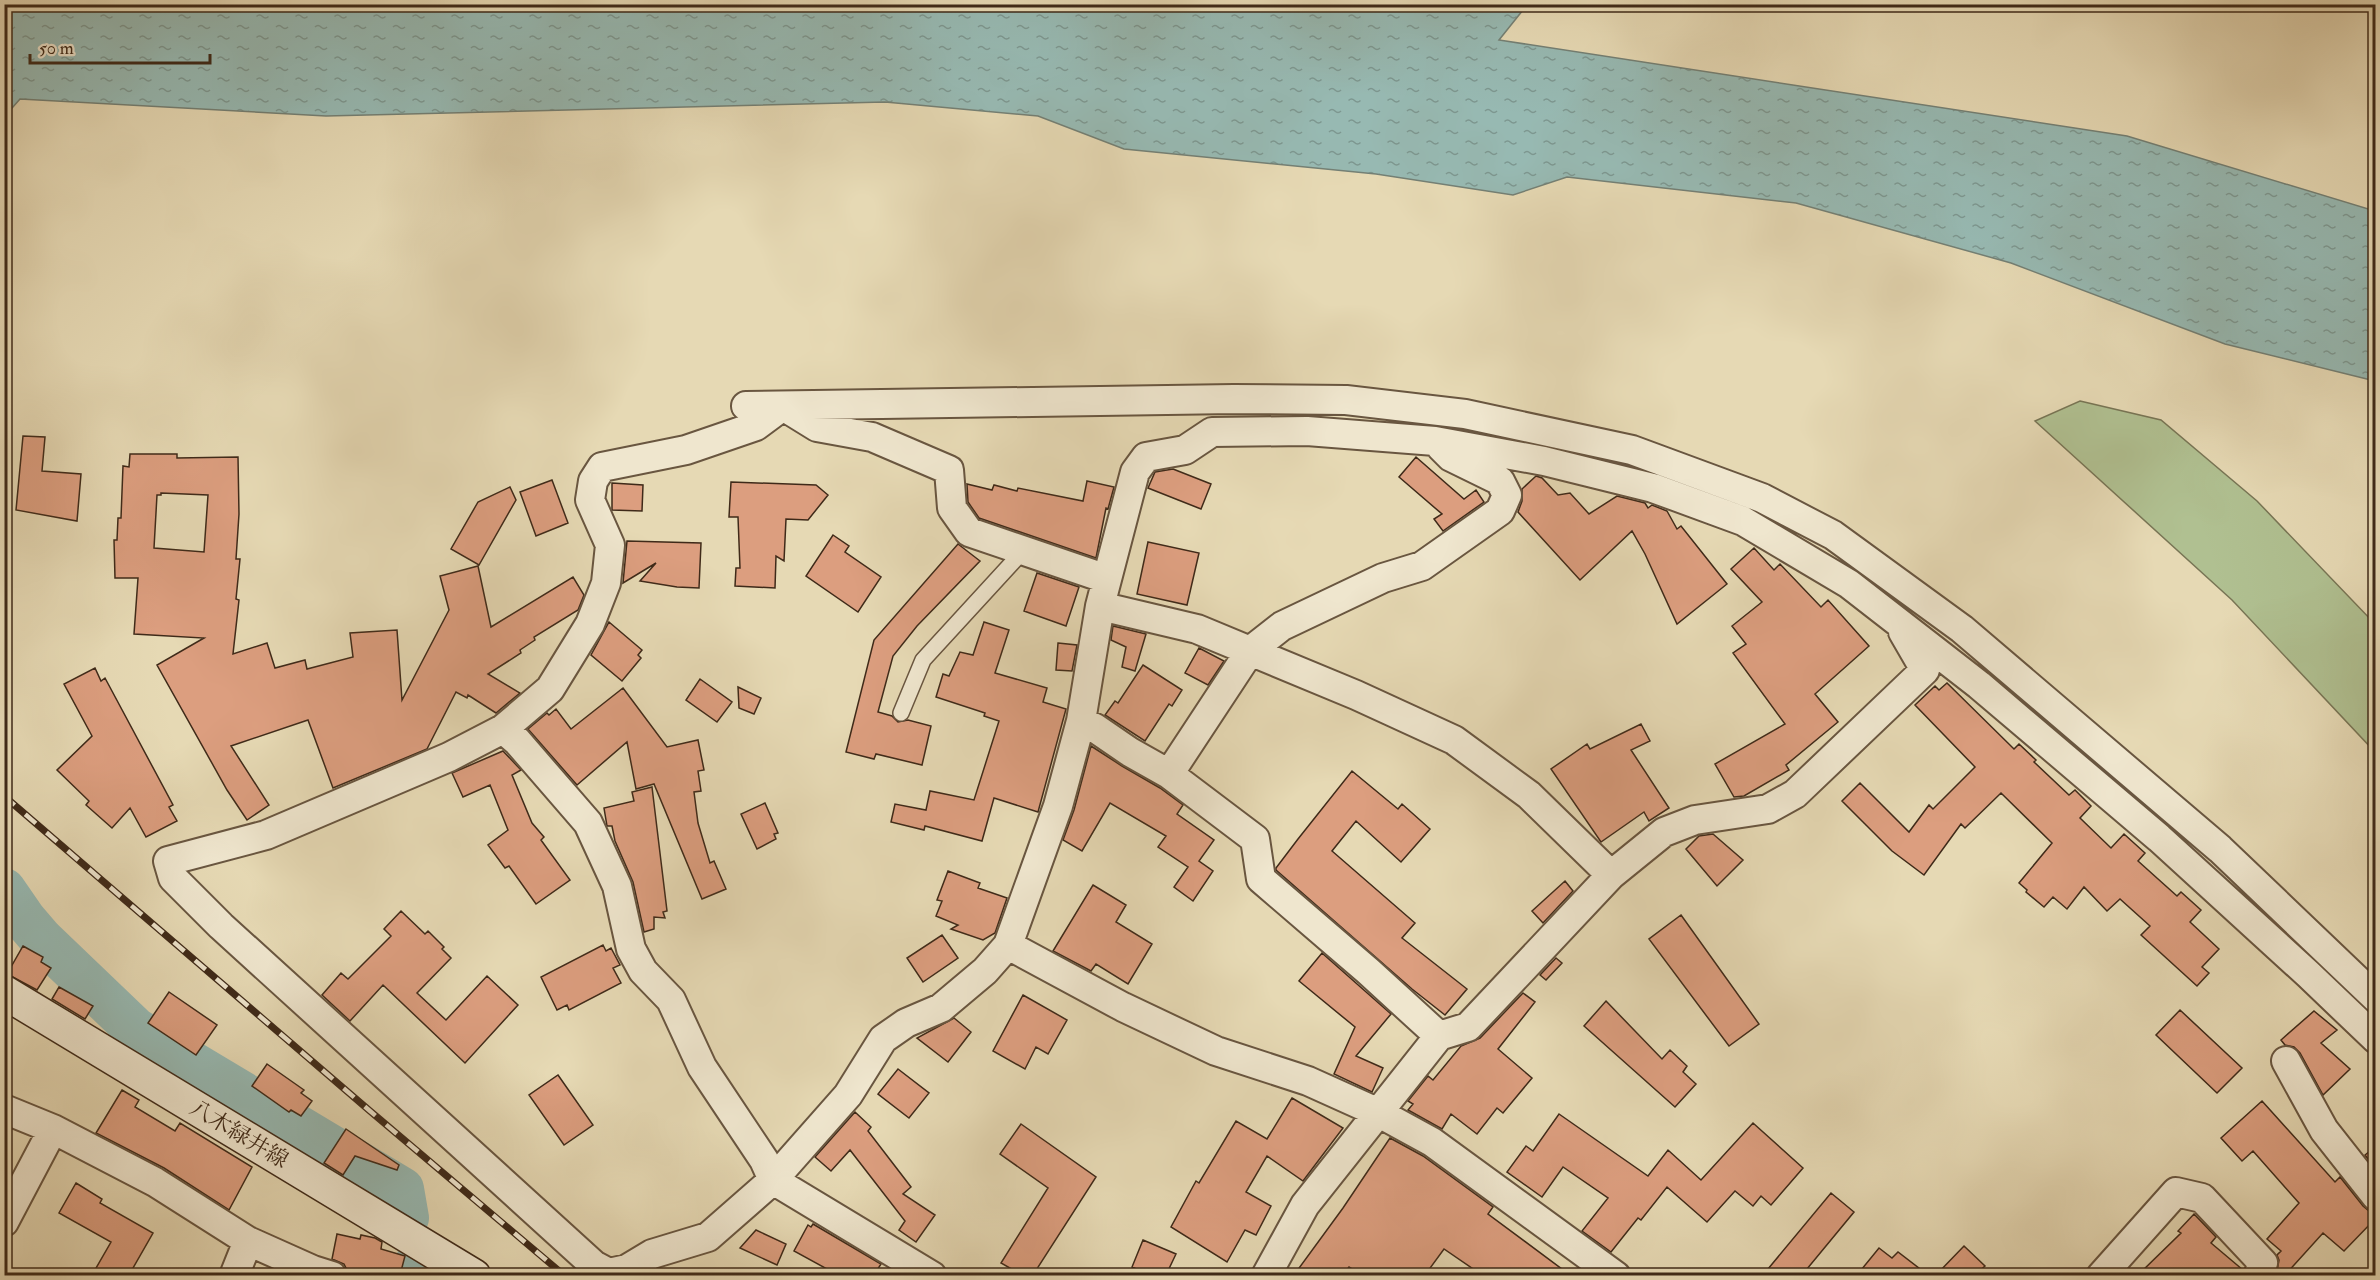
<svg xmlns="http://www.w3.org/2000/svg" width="2380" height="1280" font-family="'IM FELL Double Pica','Noto Serif JP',serif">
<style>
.grass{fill:#b0c091;stroke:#787555;stroke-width:1.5}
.water{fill:url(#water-ripples);stroke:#748075;stroke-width:1.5}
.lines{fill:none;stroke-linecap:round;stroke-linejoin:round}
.river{stroke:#97b9b2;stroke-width:44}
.building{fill:#dc9e7f;stroke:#3f2a19;stroke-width:1.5;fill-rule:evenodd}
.service-casing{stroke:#695640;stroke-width:18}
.minor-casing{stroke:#695640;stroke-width:32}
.secondary-casing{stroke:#3f2a19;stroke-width:36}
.service{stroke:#efe6ce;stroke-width:15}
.minor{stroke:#efe6ce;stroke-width:28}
.secondary{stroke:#efe6ce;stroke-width:33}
.rail-casing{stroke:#3f2a19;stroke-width:7}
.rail{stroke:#efe6ce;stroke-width:4.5;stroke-dasharray:14;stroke-linecap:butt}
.labels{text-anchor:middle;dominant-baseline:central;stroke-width:4.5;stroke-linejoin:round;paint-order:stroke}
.street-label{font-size:22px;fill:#3f2a19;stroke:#efe6ce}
</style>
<defs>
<pattern id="water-ripples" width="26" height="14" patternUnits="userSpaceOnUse" patternTransform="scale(1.5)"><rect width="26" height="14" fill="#97b9b2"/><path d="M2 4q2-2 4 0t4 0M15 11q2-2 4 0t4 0" fill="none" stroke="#7d9790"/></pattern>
</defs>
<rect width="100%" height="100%" fill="#e6d9b4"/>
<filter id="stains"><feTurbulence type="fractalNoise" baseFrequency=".00333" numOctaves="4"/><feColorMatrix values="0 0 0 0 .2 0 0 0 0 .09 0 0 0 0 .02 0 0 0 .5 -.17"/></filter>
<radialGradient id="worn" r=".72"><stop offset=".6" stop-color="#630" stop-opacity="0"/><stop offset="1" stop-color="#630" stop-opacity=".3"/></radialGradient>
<path class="grass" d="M 2080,401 L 2161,420 L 2257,501 L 2375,624 L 2375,752 L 2232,600 L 2035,421 Z"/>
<path class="water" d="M 5,4 L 1546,5 L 1523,10 L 1499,40 L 2127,136 L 2375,211 L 2375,381 L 2225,344 L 2011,263 L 1796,203 L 1567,177 L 1513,195 L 1376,174 L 1124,149 L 1038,116 L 885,102 L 326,116 L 20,99 L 5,116 Z"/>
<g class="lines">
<path class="river" d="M 4,890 L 24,919 L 42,940 L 135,1029 L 402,1189 L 407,1218
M 418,1260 L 422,1276"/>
</g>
<path class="building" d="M 23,436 L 45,437 L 42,471 L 81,474 L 77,521 L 16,510 Z
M 130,454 L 177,454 L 177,458 L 238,457 L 239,514 L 236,559 L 240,559 L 236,599 L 239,600 L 233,654 L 267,643 L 275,668 L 305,660 L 307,669 L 353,657 L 350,633 L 397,630 L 402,700 L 449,610 L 440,576 L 478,566 L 491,627 L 573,577 L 584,595 L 578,610 L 534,637 L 535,640 L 520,650 L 521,653 L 488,674 L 520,693 L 496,713 L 468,695 L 467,698 L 456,692 L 427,749 L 333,788 L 308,720 L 231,746 L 269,805 L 247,820 L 227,790 L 157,665 L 204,638 L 134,634 L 138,578 L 115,578 L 114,540 L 117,540 L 118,518 L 121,518 L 123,466 L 129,467 ZM 161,493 L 208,495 L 204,552 L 154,548 L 157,495 L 161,495 Z
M 1416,457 L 1464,499 L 1476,490 L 1484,502 L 1443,531 L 1434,519 L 1442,514 L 1399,477 Z
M 1173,469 L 1211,484 L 1201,509 L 1148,488 L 1155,472 Z
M 1536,476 L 1542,478 L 1558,495 L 1570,493 L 1589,514 L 1617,496 L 1645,503 L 1648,508 L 1652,505 L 1667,511 L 1677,529 L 1681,526 L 1727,584 L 1677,624 L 1645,554 L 1632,531 L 1580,580 L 1518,512 L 1522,501 L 1522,489 Z
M 552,480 L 568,523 L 536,536 L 520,492 Z
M 1087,481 L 1114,487 L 1108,509 L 1106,508 L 1096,558 L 979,518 L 968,502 L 967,484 L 992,490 L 994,485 L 1017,491 L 1018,488 L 1083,501 Z
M 731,482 L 816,485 L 828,495 L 808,520 L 786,519 L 784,561 L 776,556 L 775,588 L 735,586 L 736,568 L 740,568 L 738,517 L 729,517 Z
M 612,483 L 643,485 L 642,511 L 612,510 Z
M 510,487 L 516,500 L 479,565 L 451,549 L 478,502 Z
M 833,535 L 849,546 L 845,552 L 881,577 L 858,612 L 806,576 Z
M 627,541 L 701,543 L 699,588 L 677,587 L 640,581 L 656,563 L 623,583 Z
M 1148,542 L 1199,553 L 1187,605 L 1137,594 Z
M 958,544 L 980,561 L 917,626 L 893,656 L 878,712 L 892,716 L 898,722 L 908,720 L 931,726 L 922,765 L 876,754 L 874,759 L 846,752 L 874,640 Z
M 1754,548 L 1774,570 L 1780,564 L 1821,607 L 1828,600 L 1869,646 L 1815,694 L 1838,722 L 1786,765 L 1789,770 L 1744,796 L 1734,797 L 1715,764 L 1785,724 L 1733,653 L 1746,644 L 1732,626 L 1762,602 L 1731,569 Z
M 1037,573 L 1079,587 L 1066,626 L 1024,611 Z
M 609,622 L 642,650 L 638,655 L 641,658 L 622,681 L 591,655 Z
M 984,622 L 1009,630 L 995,673 L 1047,688 L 1043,702 L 1066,709 L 1038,812 L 994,798 L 982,841 L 925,826 L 924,830 L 891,822 L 895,804 L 926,810 L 930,791 L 974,800 L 999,721 L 984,716 L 985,713 L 936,697 L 943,674 L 949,676 L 960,652 L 973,655 Z
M 1113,626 L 1146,634 L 1135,671 L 1122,667 L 1126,647 L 1111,640 Z
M 1058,643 L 1077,645 L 1072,671 L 1056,670 Z
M 1199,648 L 1224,661 L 1208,685 L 1185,673 Z
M 1143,665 L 1182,690 L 1172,706 L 1169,704 L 1145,741 L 1105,715 L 1115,701 L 1118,703 Z
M 95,668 L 101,681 L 105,678 L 173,805 L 169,807 L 177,821 L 146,837 L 130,808 L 112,828 L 86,805 L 89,801 L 57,770 L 92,736 L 64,684 Z
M 700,679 L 732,702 L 717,722 L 686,700 Z
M 1947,683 L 2014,749 L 2019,744 L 2036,760 L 2034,762 L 2069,795 L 2075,790 L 2091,806 L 2080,818 L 2111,848 L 2124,834 L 2145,853 L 2138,861 L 2177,896 L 2181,892 L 2201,910 L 2190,922 L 2219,949 L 2202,967 L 2209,973 L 2197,986 L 2141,935 L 2150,926 L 2120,899 L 2107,911 L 2084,887 L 2067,909 L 2053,897 L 2044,907 L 2026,892 L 2027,890 L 2019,883 L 2052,843 L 2001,793 L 1965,828 L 1961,824 L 1924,875 L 1892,851 L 1842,801 L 1860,783 L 1909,832 L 1929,805 L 1933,809 L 1975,767 L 1915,705 L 1935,686 L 1939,690 Z
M 738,687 L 761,698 L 754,714 L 739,708 Z
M 623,688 L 667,747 L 698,740 L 704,770 L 698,771 L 701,791 L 694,792 L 698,823 L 710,863 L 714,861 L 726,889 L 702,899 L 654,784 L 636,789 L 627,742 L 577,785 L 528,729 L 547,713 L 549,715 L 556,709 L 571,729 Z
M 1641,724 L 1650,741 L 1631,750 L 1669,808 L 1649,821 L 1644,812 L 1601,842 L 1551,769 L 1587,744 L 1590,749 Z
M 1091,746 L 1122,766 L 1160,788 L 1183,805 L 1177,814 L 1214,840 L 1199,861 L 1213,871 L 1193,901 L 1174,887 L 1188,867 L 1158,847 L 1166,836 L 1110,803 L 1082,851 L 1063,840 L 1074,810 Z
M 503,751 L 521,770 L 512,775 L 532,823 L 544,837 L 541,840 L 570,880 L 536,904 L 509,866 L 505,868 L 488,845 L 508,830 L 490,785 L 463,797 L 452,773 Z
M 1352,771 L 1398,809 L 1402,804 L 1430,829 L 1401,862 L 1356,821 L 1332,851 L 1415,923 L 1402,938 L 1467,989 L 1445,1015 L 1412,989 L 1276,870 L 1276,868 L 1298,839 Z
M 652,787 L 667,911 L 663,912 L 665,918 L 654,917 L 654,929 L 644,932 L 633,882 L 615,841 L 612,826 L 607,826 L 604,808 L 634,801 L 632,792 Z
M 765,803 L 778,833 L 774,834 L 776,839 L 757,849 L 741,814 Z
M 1713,834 L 1743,860 L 1717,886 L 1686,849 L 1699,836 Z
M 948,871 L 980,883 L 978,888 L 1007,898 L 995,933 L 983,940 L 951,929 L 958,925 L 936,916 L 942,901 L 937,900 Z
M 1565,881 L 1573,891 L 1543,923 L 1532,911 Z
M 1093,885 L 1126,905 L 1116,922 L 1152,944 L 1128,984 L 1096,964 L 1091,971 L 1053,951 Z
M 401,911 L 425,934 L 428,931 L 444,947 L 442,949 L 451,958 L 417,993 L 446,1020 L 487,976 L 518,1005 L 465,1063 L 383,985 L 350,1021 L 322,995 L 341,973 L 348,979 L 391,936 L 384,929 Z
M 1681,915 L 1759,1024 L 1729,1046 L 1649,939 Z
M 942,935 L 958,958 L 923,982 L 907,958 Z
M 603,945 L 606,951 L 611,948 L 620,965 L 613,968 L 621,983 L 569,1010 L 567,1005 L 557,1010 L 541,977 Z
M 23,946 L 43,957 L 41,962 L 51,968 L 37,990 L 7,974 Z
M 1322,953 L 1391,1014 L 1356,1056 L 1383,1068 L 1372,1092 L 1334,1074 L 1355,1027 L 1299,981 Z
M 1556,958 L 1562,963 L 1546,980 L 1540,975 Z
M 59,987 L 93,1006 L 85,1019 L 52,999 Z
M 169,992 L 217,1025 L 196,1055 L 148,1023 Z
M 1523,993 L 1535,1002 L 1498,1049 L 1532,1078 L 1503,1113 L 1497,1108 L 1477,1134 L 1451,1114 L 1442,1129 L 1408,1110 L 1413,1104 L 1408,1101 L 1428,1076 L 1433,1080 L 1461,1046 L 1480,1038 Z
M 1023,995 L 1067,1020 L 1048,1054 L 1036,1047 L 1025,1069 L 993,1051 Z
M 1606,1001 L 1662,1059 L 1670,1050 L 1687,1066 L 1683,1072 L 1696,1084 L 1675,1107 L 1584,1026 Z
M 2180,1010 L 2242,1068 L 2217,1093 L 2156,1035 Z
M 2314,1011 L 2337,1030 L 2321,1043 L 2350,1069 L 2323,1095 L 2300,1053 L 2294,1047 L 2285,1045 L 2281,1040 Z
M 954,1018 L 971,1032 L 948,1062 L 917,1038 Z
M 267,1064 L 304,1090 L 301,1093 L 312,1101 L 301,1116 L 291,1110 L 289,1112 L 252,1086 Z
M 898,1069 L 929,1093 L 909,1118 L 878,1094 Z
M 558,1075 L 593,1125 L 564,1145 L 529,1095 Z
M 122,1090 L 139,1100 L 135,1107 L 175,1131 L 180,1123 L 252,1167 L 229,1210 L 164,1168 L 96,1133 Z
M 1292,1098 L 1343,1128 L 1303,1181 L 1267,1156 L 1246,1192 L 1271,1206 L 1256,1235 L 1245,1230 L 1227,1262 L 1171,1227 L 1196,1181 L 1199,1183 L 1236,1121 L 1267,1139 Z
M 2262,1101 L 2335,1182 L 2340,1177 L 2363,1206 L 2369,1211 L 2376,1212 L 2376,1218 L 2344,1251 L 2323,1233 L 2285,1275 L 2276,1275 L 2279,1260 L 2277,1255 L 2281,1251 L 2267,1239 L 2299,1203 L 2253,1151 L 2242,1161 L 2221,1138 Z
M 855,1112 L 871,1127 L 868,1131 L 911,1187 L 903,1194 L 935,1215 L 916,1242 L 899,1230 L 905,1221 L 850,1150 L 831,1171 L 815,1157 Z
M 1559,1114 L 1648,1176 L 1668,1150 L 1701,1180 L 1753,1123 L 1803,1168 L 1771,1205 L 1761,1196 L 1753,1206 L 1735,1191 L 1707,1222 L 1667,1187 L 1641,1220 L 1638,1218 L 1611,1252 L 1582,1231 L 1608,1198 L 1563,1167 L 1542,1197 L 1507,1172 L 1526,1146 L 1533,1151 Z
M 1021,1124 L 1096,1177 L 1033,1275 L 1022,1275 L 1001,1263 L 1048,1188 L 1000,1154 Z
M 346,1129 L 399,1165 L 397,1170 L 355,1156 L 343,1175 L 324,1163 Z
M 1390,1138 L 1423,1156 L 1493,1207 L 1488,1214 L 1570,1275 L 1482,1275 L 1444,1249 L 1425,1275 L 1362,1275 L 1349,1267 L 1343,1275 L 1294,1275 L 1343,1208 Z
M 2376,1146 L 2376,1169 L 2365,1155 Z
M 76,1183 L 102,1199 L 100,1203 L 153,1233 L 129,1275 L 92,1275 L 111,1242 L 59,1213 Z
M 1831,1193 L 1854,1212 L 1802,1275 L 1763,1275 Z
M 2194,1214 L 2216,1237 L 2211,1243 L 2243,1270 L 2242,1275 L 2138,1275 L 2181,1233 L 2178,1231 Z
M 813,1224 L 881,1264 L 874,1275 L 838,1275 L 794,1251 L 808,1225 L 811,1227 Z
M 756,1230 L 786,1244 L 777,1265 L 740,1248 Z
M 337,1234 L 360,1239 L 361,1235 L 375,1238 L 382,1242 L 381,1249 L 405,1256 L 400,1275 L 372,1275 L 347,1270 L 344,1264 L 332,1259 Z
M 1143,1240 L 1176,1254 L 1166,1275 L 1150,1275 L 1132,1267 Z
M 1964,1246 L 1985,1266 L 1975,1275 L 1936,1275 Z
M 1879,1248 L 1892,1258 L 1898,1252 L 1928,1275 L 1857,1275 Z"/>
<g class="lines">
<defs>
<path id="service" d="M 901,713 L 923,660 L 1023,551"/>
<path id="minor" d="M 746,406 L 1234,399 L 1346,400 L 1465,414 L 1632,450 L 1762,498 L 1833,535 L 1962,629 L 2220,849 L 2376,998
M 1107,579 L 969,532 L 952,508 L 949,470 L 872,437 L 817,427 L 783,406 L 756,426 L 686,450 L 602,467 L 593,481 L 590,500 L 610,545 L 606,583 L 590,624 L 550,689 L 503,729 L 449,757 L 266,835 L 168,861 L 173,878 L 221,926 L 594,1265 L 609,1273 L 627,1269 L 652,1254 L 708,1237 L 773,1180 L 848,1095 L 883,1039 L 906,1023 L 941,1008 L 985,971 L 1008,945 L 1058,806 L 1081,721 L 1100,606 L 1135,472 L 1146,457 L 1185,450 L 1212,432 L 1307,431 L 1435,441 L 1544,461 L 1653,488 L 1743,521 L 1849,584 L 1979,685 L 2159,838 L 2308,974 L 2376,1039
M 1100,606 L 1197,629 L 1356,695 L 1454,740 L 1529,795 L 1611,875
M 1081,721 L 1095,728 L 1130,752 L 1169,774 L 1255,839 L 1261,879 L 1368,971 L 1439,1036
M 503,729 L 517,741 L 588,823 L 617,886 L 631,949 L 643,971 L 671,1000 L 702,1067 L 764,1160 L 773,1180 L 932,1276
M 1169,774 L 1250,651 L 1282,626 L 1383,578 L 1422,566 L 1500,511 L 1507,495 L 1500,481 L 1451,457 L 1441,447
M 1008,945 L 1123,1007 L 1216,1051 L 1308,1081 L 1379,1113 L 1432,1142 L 1616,1276
M 2286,1061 L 2324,1130 L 2376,1196
M 4,1109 L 53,1129 L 155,1182 L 248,1241 L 313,1270 L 332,1276
M 4,1222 L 53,1129
M 234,1276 L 248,1241
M 1266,1276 L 1305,1205 L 1439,1036 L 1468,1027 L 1611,875 L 1664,832 L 1695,820 L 1768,809 L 1795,794 L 1925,670 L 1903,632
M 2101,1276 L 2176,1192 L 2202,1198 L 2263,1263 L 2258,1276"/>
<path id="secondary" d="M 4,992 L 474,1276"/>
</defs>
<use href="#service" class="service-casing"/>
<use href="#minor" class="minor-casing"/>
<use href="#secondary" class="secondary-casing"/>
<use href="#service" class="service"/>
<use href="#minor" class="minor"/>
<use href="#secondary" class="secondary"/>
<defs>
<path id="rail" d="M 4,796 L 370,1111 L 565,1276"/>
</defs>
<use href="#rail" class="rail-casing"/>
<use href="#rail" class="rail"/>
</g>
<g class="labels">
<g class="street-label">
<text transform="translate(239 1134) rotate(31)">八木緑井線</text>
</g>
</g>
<rect width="2380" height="1280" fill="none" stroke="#e6d9b4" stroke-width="24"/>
<rect x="6" y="6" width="2368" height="1268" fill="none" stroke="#3f2a19" stroke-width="3"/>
<rect x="12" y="12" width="2356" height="1256" fill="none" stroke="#3f2a19" stroke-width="1.5"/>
<path d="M30 54v9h180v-9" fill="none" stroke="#3f2a19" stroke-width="3"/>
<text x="39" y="54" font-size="18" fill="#3f2a19" stroke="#efe6ce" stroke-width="4.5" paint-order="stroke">50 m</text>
<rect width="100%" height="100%" filter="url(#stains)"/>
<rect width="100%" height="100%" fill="url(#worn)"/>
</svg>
